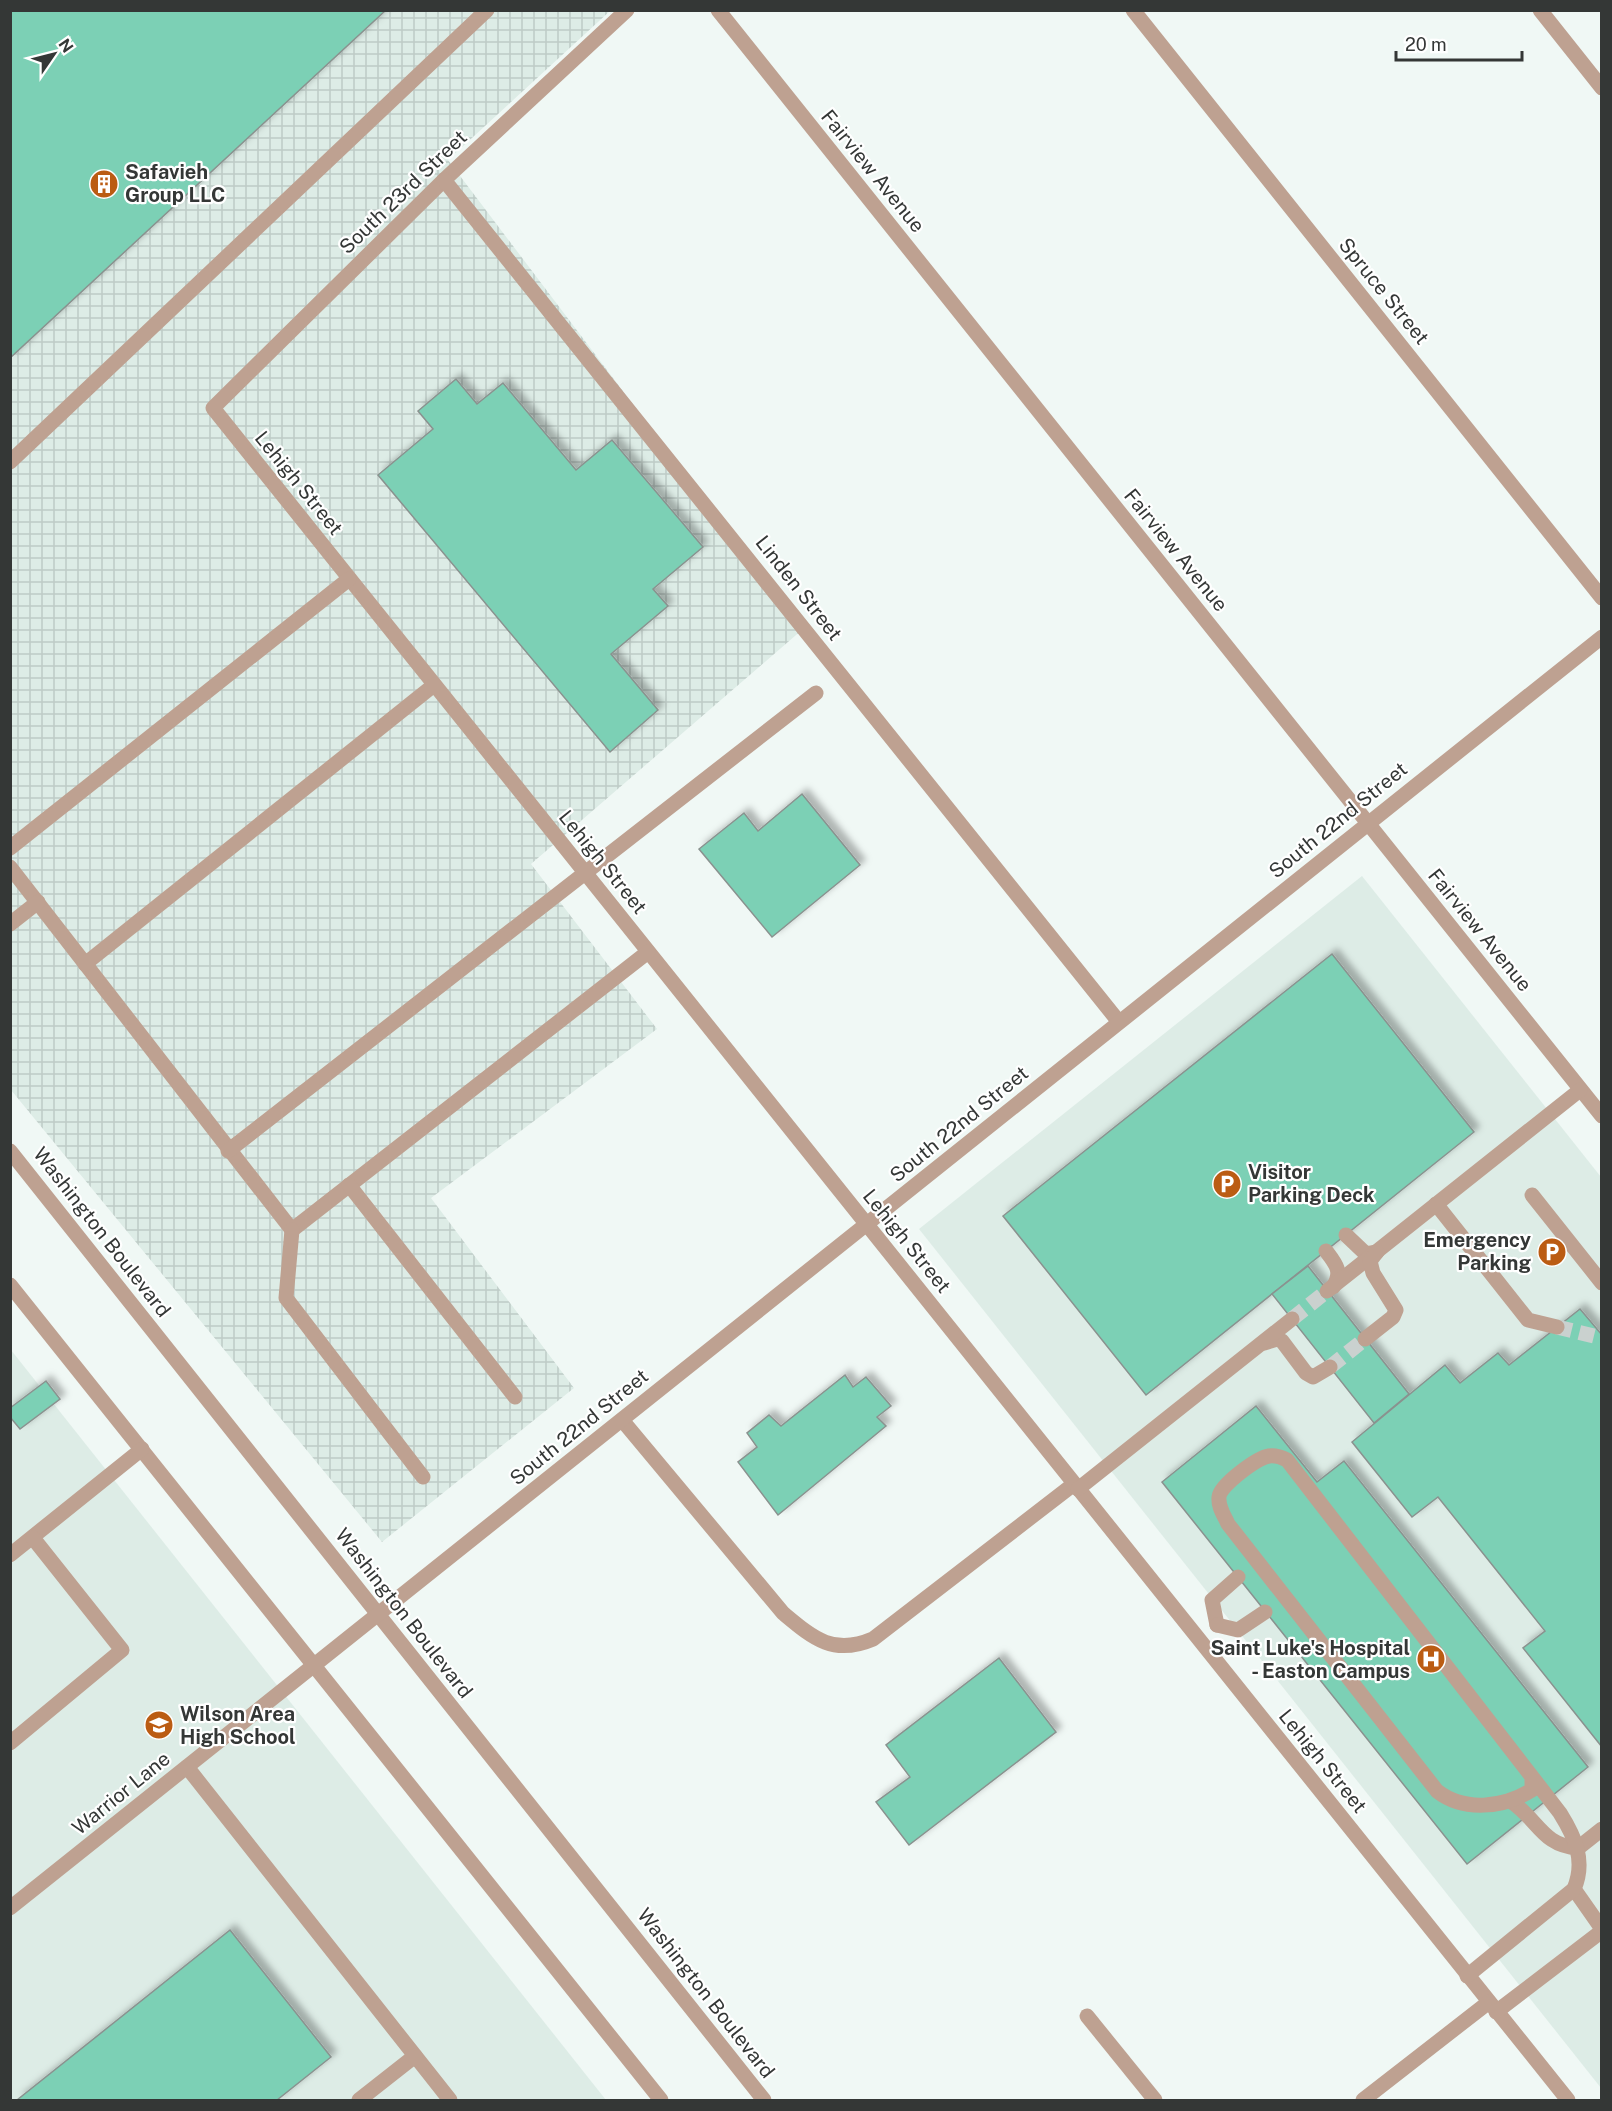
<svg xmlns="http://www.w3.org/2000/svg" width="1612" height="2111" font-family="'Public Sans',sans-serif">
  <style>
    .built { fill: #ddece6 }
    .industrial { fill: url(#industrial-grid) }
    .building { fill: #7cd0b5; stroke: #8a928f; stroke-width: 1.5; filter: url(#shadow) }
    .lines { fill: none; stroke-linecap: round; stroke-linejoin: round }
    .minor-tunnel { stroke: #cad1cf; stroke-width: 15; stroke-dasharray: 15 8; stroke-linecap: butt }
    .minor { stroke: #bea191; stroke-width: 15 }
    .labels { text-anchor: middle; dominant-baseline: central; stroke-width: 4.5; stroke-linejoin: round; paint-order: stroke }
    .street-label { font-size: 20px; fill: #343736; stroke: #fff }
    .poi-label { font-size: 20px; font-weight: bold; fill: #343736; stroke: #fff; text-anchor: start }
  </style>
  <defs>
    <pattern id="industrial-grid" width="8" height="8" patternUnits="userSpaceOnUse" patternTransform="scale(1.5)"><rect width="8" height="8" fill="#ddece6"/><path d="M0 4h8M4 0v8" fill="none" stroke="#becbc6"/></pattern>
    <filter id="shadow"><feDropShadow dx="5.5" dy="-5.5" stdDeviation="3" flood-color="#0004"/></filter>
  </defs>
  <rect width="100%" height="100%" fill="#f0f8f5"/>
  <g class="built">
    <path d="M 1362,876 L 1601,1177 L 1601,2088 L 919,1229 Z"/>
    <path d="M 11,1350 L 606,2100 L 11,2100 Z"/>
  </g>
  <path class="industrial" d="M 10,11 L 610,11 L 448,160 L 803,629 L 531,864 L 657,1029 L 431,1198 L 574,1388 L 382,1542 L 11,1090 Z"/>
  <g class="building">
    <path d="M 10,10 L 386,10 L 10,358 Z"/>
    <path d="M 456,379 L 477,404 L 503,383 L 576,470 L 612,440 L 703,547 L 653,589 L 668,606 L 611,654 L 658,710 L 610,752 L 378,475 L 433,429 L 418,411 Z"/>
    <path d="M 802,794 L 860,865 L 772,937 L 699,849 L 744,813 L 758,831 Z"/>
    <path d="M 1332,954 L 1474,1132 L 1146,1395 L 1003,1216 Z"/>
    <path d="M 1308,1266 L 1409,1394 L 1374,1423 L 1272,1294 Z"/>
    <path d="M 1580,1309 L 1602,1335 L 1602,1747 L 1523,1648 L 1545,1631 L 1438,1497 L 1412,1517 L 1352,1442 L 1445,1365 L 1460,1383 L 1498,1353 L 1509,1365 Z"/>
    <path d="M 845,1375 L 853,1387 L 866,1377 L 891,1406 L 877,1417 L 886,1426 L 778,1515 L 738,1462 L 757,1447 L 747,1433 L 769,1415 L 781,1426 Z"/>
    <path d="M 46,1381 L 60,1399 L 20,1429 L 10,1417 L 10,1408 Z"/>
    <path d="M 1256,1406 L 1317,1482 L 1344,1461 L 1588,1767 L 1467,1864 L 1162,1482 Z"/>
    <path d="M 999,1658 L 1056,1732 L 909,1845 L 876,1802 L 910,1777 L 886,1745 Z"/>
    <path d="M 230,1930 L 331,2057 L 277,2100 L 17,2100 Z"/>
  </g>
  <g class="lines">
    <g class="minor-tunnel">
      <path d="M 1292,1319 L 1327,1291"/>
      <path d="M 1557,1327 L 1602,1338"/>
      <path d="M 1330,1367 L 1365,1339"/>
    </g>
    <g class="minor">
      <path d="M 627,10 L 444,180 L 213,408 L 1568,2100"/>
      <path d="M 718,10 L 1602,1116"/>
      <path d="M 1133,10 L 1602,598"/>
      <path d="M 1540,10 L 1602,88"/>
      <path d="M 444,180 L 1119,1022"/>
      <path d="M 10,462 L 487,10"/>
      <path d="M 10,848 L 349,579"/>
      <path d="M 10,867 L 292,1230 L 648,952"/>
      <path d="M 10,924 L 38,902"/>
      <path d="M 85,964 L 434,685"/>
      <path d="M 10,1151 L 764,2100"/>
      <path d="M 228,1151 L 816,693"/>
      <path d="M 349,1185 L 515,1397"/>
      <path d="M 1532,1195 L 1602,1283"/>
      <path d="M 1436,1204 L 1528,1320 L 1557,1327"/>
      <path d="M 292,1230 L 286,1298 L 423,1477"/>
      <path d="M 1346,1235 L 1366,1254 L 1377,1252"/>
      <path d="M 1326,1251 C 1336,1264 1343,1272 1333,1287"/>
      <path d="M 10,1285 L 661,2100"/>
      <path d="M 1327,1291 L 1580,1090"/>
      <path d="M 1365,1339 L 1393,1317 L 1396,1310 L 1373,1273 L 1370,1261 L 1377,1252"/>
      <path d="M 1264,1343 L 1277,1339 L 1282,1341 L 1306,1373 L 1313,1377 L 1330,1367"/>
      <path d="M 622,1420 L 783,1613 C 813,1638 833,1656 873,1639 L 1074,1484"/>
      <path d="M 1078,1489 L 1292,1319"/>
      <path d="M 10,1555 L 142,1449"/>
      <path d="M 1217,1625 L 1212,1600 L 1238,1577"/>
      <path d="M 1217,1625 L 1238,1630 L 1265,1612"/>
      <path d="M 10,1743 L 122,1650 L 33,1538"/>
      <path d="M 187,1767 L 450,2100"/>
      <path d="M 1512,1802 C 1538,1820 1543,1846 1578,1848 L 1602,1829"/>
      <path d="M 1574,1889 L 1602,1929"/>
      <path d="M 10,1908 L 1602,637"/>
      <path d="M 1467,1976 L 1574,1889 C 1586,1861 1575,1837 1560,1813 L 1287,1460 C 1281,1457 1276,1455 1269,1456 C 1257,1458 1220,1485 1219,1497 C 1218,1507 1224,1515 1228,1524 L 1437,1791 C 1464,1812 1503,1808 1532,1790 L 1532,1778"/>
      <path d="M 1496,2012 L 1602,1931"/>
      <path d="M 1087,2016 L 1155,2100"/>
      <path d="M 359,2100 L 415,2056"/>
      <path d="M 1363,2100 L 1489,2002"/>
    </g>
  </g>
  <defs>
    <g id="building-disc" transform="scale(1.5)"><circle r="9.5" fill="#bb5c13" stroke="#fff"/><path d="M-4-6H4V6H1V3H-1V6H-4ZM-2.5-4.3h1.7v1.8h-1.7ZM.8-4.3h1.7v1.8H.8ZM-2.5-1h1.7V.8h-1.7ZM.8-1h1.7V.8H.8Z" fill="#fff"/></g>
    <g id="parking-disc" transform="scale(1.5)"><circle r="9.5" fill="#bb5c13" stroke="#fff"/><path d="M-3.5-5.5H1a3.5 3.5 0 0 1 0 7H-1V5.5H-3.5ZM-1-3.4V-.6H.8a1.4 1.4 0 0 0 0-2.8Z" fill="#fff"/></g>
    <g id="hospital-disc" transform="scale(1.5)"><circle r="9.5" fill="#bb5c13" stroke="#fff"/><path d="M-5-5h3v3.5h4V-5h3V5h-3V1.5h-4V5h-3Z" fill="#fff"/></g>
    <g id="school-disc" transform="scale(1.5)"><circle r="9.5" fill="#bb5c13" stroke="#fff"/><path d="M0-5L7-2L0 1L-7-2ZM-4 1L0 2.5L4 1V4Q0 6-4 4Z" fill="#fff"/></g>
  </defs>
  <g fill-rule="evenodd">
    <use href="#building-disc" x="104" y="184"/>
    <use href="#parking-disc" x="1227" y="1184"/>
    <use href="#parking-disc" x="1552" y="1252"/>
    <use href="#hospital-disc" x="1431" y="1659"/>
    <use href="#school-disc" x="159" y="1725"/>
  </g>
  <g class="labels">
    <g class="street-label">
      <text transform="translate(873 171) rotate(51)">Fairview Avenue</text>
      <text transform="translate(403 192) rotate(-44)">South 23rd Street</text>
      <text transform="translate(1384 291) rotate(51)">Spruce Street</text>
      <text transform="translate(299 483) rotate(51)">Lehigh Street</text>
      <text transform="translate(1176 550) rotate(51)">Fairview Avenue</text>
      <text transform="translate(799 588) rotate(52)">Linden Street</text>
      <text transform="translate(1338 820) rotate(-39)">South 22nd Street</text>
      <text transform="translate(603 862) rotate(51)">Lehigh Street</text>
      <text transform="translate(1480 930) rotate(51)">Fairview Avenue</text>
      <text transform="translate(959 1124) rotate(-39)">South 22nd Street</text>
      <text transform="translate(102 1232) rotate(52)">Washington Boulevard</text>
      <text transform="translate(907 1241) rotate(51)">Lehigh Street</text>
      <text transform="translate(579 1427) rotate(-39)">South 22nd Street</text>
      <text transform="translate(404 1613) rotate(52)">Washington Boulevard</text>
      <text transform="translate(1323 1761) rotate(51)">Lehigh Street</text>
      <text transform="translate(121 1793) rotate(-39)">Warrior Lane</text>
      <text transform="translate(706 1993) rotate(52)">Washington Boulevard</text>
    </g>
    <g class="poi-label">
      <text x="125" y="172">Safavieh<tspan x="125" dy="23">Group LLC</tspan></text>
      <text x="1248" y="1172">Visitor<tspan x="1248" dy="23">Parking Deck</tspan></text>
      <text x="1531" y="1240" text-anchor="end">Emergency<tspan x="1531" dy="23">Parking</tspan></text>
      <text x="1410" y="1648" text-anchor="end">Saint Luke's Hospital<tspan x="1410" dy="23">- Easton Campus</tspan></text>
      <text x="180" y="1714">Wilson Area<tspan x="180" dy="23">High School</tspan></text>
    </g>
  </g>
  <rect width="1612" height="2111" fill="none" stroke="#343736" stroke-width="24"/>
  <g transform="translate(54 54) rotate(55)" stroke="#ffffff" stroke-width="4.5" paint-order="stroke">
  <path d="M0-4.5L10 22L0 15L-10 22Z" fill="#343736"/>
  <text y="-9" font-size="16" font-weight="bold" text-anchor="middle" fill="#343736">N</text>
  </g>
  <path d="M1396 51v9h126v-9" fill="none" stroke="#343736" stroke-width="3"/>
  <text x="1405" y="51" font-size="18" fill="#343736" stroke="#ffffff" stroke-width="4.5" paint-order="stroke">20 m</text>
</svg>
